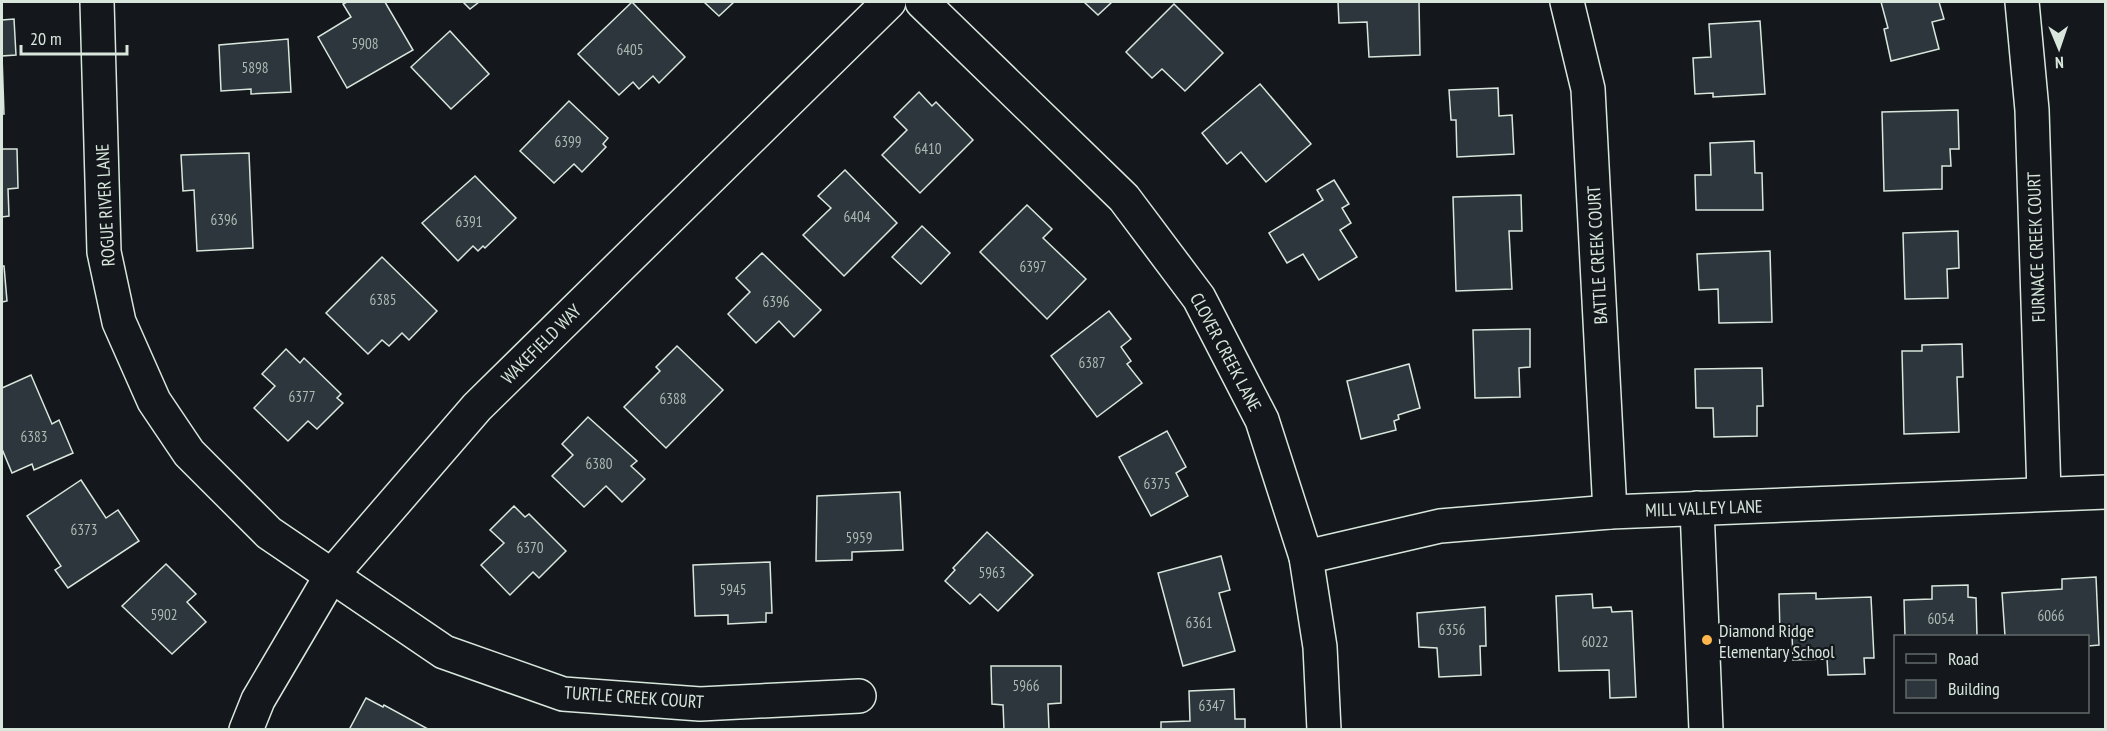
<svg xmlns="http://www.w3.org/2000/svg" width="2107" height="731" font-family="'PT Sans Narrow',sans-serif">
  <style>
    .building { fill: #2c363c; stroke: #d8e6dc; stroke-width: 1.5 }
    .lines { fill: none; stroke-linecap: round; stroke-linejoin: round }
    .minor-casing { stroke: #d8e6dc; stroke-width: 36 }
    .minor { stroke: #14181c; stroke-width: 33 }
    .poi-dot { fill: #ffb74d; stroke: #14181c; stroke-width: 2 }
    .labels { text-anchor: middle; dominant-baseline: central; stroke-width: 4.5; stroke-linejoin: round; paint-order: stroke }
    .number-label { font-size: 15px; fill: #adbab4 }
    .street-label { font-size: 18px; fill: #d8e6dc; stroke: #14181c }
    .poi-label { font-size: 18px; fill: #d8e6dc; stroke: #14181c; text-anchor: start }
  </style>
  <rect width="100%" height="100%" fill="#14181c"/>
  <g class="building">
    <path d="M 347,2 L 385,2 L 413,50 L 347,88 L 318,37 L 351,17 L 343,4 Z"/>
    <path d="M 463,2 L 479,2 L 470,9 Z"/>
    <path d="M 632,2 L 685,57 L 659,83 L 653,76 L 639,89 L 633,82 L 619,95 L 578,54 Z"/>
    <path d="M 704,2 L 734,2 L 719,16 Z"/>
    <path d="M 1084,2 L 1112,2 L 1098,15 Z"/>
    <path d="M 1338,2 L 1419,2 L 1420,55 L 1369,57 L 1367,22 L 1339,23 Z"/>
    <path d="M 1881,2 L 1939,2 L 1944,19 L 1932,22 L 1939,49 L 1891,61 L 1884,29 L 1888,28 Z"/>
    <path d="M 1174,4 L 1223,53 L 1185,91 L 1162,69 L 1152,78 L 1126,52 Z"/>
    <path d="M 14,19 L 16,55 L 2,56 L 4,114 L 2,114 L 2,20 Z"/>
    <path d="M 1760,21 L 1765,94 L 1713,97 L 1713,93 L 1695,94 L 1693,58 L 1711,57 L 1709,24 Z"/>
    <path d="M 450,31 L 489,74 L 451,109 L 411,67 Z"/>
    <path d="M 288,39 L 291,92 L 251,94 L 251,89 L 221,91 L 219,45 Z"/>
    <path d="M 1260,84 L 1311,144 L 1266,182 L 1241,152 L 1227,164 L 1202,133 Z"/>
    <path d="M 1498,88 L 1499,116 L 1512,115 L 1514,154 L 1457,157 L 1456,120 L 1451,120 L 1449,90 Z"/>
    <path d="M 919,92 L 932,106 L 936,102 L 973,140 L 920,193 L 882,155 L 907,130 L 894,117 Z"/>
    <path d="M 569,101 L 608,138 L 603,144 L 606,147 L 582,172 L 574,164 L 554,183 L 520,151 Z"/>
    <path d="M 1958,110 L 1959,149 L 1950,149 L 1951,166 L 1942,166 L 1942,189 L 1884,191 L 1882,112 Z"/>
    <path d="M 1754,141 L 1755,173 L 1762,173 L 1763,210 L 1696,210 L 1695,175 L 1711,175 L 1710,143 Z"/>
    <path d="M 2,149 L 17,149 L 18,188 L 8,189 L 9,216 L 2,217 Z"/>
    <path d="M 249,153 L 253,248 L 197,251 L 194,190 L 183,191 L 181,155 Z"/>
    <path d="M 845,170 L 897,223 L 844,276 L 803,235 L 831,208 L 818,196 Z"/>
    <path d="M 475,176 L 516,218 L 485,248 L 483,246 L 478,251 L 473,246 L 458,261 L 422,223 Z"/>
    <path d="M 1334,180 L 1349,204 L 1342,208 L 1351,223 L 1340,230 L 1357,257 L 1319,280 L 1303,254 L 1287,263 L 1269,233 L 1323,200 L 1317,190 Z"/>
    <path d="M 1521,195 L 1522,231 L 1509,231 L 1512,289 L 1456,291 L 1453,197 Z"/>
    <path d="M 1027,205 L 1052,229 L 1043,238 L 1086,279 L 1047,319 L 980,252 Z"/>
    <path d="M 922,226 L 950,253 L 921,284 L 892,257 Z"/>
    <path d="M 1958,231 L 1959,268 L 1947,269 L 1948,298 L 1905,299 L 1903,233 Z"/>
    <path d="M 1770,251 L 1772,322 L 1719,323 L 1718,289 L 1699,290 L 1697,254 Z"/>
    <path d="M 762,253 L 821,310 L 794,337 L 779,321 L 756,343 L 728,314 L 750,292 L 736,278 Z"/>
    <path d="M 382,257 L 437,311 L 409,340 L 402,333 L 389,346 L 382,340 L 368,354 L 326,313 Z"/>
    <path d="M 2,266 L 4,266 L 7,301 L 2,302 Z"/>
    <path d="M 1109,311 L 1131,339 L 1121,347 L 1131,361 L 1127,364 L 1142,383 L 1097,417 L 1051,356 Z"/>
    <path d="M 1530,329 L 1530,367 L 1519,368 L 1520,397 L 1475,398 L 1473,330 Z"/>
    <path d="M 1962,344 L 1963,377 L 1957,377 L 1959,432 L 1904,434 L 1902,351 L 1922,351 L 1922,345 Z"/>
    <path d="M 677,346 L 723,390 L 666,448 L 624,407 L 660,371 L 656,367 Z"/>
    <path d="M 286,349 L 300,363 L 304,358 L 341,394 L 337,398 L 343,403 L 317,429 L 308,421 L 288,441 L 254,408 L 275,386 L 262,374 Z"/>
    <path d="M 1409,364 L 1420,408 L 1398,415 L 1399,419 L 1394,421 L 1396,430 L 1361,439 L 1347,381 Z"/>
    <path d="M 1762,368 L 1763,406 L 1757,406 L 1757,436 L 1714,437 L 1713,408 L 1696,408 L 1695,369 Z"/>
    <path d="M 31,375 L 52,424 L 59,420 L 73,453 L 34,470 L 32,464 L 12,473 L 2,449 L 2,388 Z"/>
    <path d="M 588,417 L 637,461 L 631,466 L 645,479 L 622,502 L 606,486 L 584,507 L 552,476 L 573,455 L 562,444 Z"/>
    <path d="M 1167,431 L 1186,467 L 1176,473 L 1188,496 L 1151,516 L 1119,457 Z"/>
    <path d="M 81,480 L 106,518 L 118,510 L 139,541 L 68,588 L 55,570 L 61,566 L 27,516 Z"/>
    <path d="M 900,492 L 903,550 L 852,552 L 852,560 L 816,561 L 817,496 Z"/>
    <path d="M 514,506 L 525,517 L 529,514 L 566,551 L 539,578 L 533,572 L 510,595 L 481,565 L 504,543 L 490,530 Z"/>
    <path d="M 987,532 L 1033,575 L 998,611 L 980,594 L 970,604 L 945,581 L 955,570 L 953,568 Z"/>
    <path d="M 1221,556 L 1230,590 L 1219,593 L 1235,651 L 1183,666 L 1158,573 Z"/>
    <path d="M 770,562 L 772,613 L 766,613 L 766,622 L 728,624 L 728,615 L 695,616 L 693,565 Z"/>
    <path d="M 166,564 L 196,594 L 187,602 L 206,622 L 172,654 L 122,606 Z"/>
    <path d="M 2096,577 L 2099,645 L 2088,646 L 2088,636 L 2005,636 L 2002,593 L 2062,589 L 2062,579 Z"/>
    <path d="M 1968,585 L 1968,597 L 1976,598 L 1977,636 L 1905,636 L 1904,600 L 1932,599 L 1932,586 Z"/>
    <path d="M 1816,593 L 1816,599 L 1871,597 L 1874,658 L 1864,658 L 1865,674 L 1828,675 L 1827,659 L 1793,660 L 1792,634 L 1780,634 L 1779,594 Z"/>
    <path d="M 1592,594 L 1593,608 L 1611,607 L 1612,612 L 1632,611 L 1636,697 L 1610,698 L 1609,670 L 1559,671 L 1556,596 Z"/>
    <path d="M 1485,607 L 1486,646 L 1480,646 L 1481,675 L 1439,677 L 1437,648 L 1419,647 L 1417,613 Z"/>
    <path d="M 991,666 L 1061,666 L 1061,703 L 1048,704 L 1049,730 L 1004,730 L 1003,705 L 992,704 Z"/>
    <path d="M 1234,689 L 1235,719 L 1245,719 L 1245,730 L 1161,730 L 1161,722 L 1190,721 L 1189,691 Z"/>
    <path d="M 366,698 L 383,707 L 384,705 L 428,729 L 349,730 Z"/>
  </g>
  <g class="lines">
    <g class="minor-casing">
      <g id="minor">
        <path d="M 97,2 L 104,252 L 119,322 L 154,401 L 189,453 L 269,533 L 444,652 L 563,694 L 700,704 L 859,696"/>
        <path d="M 922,2 L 1124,198 L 1199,298 L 1262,420 L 1306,557 L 1320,647 L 1324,730"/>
        <path d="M 1567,2 L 1588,89 L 1610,512"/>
        <path d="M 2022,2 L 2032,110 L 2044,493"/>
        <path d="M 1697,508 L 1706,730"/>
        <path d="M 1306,557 L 1440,526 L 1610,512 L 2106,492"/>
        <path d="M 246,730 L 258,700 L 331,576 L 477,407 L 889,2"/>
      </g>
    </g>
    <use href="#minor" class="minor"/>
  </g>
  <circle class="poi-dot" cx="1707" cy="640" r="6"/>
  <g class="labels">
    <g class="number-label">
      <text x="365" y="43">5908</text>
      <text x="630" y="49">6405</text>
      <text x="255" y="67">5898</text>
      <text x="568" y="141">6399</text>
      <text x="928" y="148">6410</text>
      <text x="857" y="216">6404</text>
      <text x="224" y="219">6396</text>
      <text x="469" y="221">6391</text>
      <text x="1033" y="266">6397</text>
      <text x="383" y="299">6385</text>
      <text x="776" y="301">6396</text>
      <text x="1092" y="362">6387</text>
      <text x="302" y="396">6377</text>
      <text x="673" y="398">6388</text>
      <text x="34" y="436">6383</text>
      <text x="599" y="463">6380</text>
      <text x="1157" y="483">6375</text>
      <text x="84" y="529">6373</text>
      <text x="859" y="537">5959</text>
      <text x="530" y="547">6370</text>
      <text x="992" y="572">5963</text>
      <text x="733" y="589">5945</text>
      <text x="164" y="614">5902</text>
      <text x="2051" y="615">6066</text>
      <text x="1941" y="618">6054</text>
      <text x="1199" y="622">6361</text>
      <text x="1452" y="629">6356</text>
      <text x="1595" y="641">6022</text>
      <text x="1026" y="685">5966</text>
      <text x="1212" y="705">6347</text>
    </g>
    <g class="street-label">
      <text transform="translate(105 205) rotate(-93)">ROGUE RIVER LANE</text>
      <text transform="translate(2036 247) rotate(-92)">FURNACE CREEK COURT</text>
      <text transform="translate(1597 255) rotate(-93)">BATTLE CREEK COURT</text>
      <text transform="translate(541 344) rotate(-45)">WAKEFIELD WAY</text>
      <text transform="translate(1226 352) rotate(62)">CLOVER CREEK LANE</text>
      <text transform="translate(1704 508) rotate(-2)">MILL VALLEY LANE</text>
      <text transform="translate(634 697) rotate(4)">TURTLE CREEK COURT</text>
    </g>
    <g class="poi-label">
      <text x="1719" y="630">Diamond Ridge<tspan x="1719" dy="21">Elementary School</tspan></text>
    </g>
  </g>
  <rect width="2107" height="731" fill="none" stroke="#d8e6dc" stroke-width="6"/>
  <rect x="1894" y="635" width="195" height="78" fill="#14181c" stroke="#626a69" stroke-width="1.5"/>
  <rect x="1906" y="654" width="30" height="9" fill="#14181c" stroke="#626a69" stroke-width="1.5"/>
  <text x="1948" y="665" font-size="18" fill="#d8e6dc">Road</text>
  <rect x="1906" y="680" width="30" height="18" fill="#2c363c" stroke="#626a69" stroke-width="1.5"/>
  <text x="1948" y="695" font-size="18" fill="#d8e6dc">Building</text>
  <g transform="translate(2059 48) rotate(178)" stroke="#14181c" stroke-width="4.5" paint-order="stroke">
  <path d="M0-4.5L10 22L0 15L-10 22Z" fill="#d8e6dc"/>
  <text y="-9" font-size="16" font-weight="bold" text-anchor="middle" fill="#d8e6dc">N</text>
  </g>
  <path d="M21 45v9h106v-9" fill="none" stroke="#d8e6dc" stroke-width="3"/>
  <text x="30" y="45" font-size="18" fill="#d8e6dc" stroke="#14181c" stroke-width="4.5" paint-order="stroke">20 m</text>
</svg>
